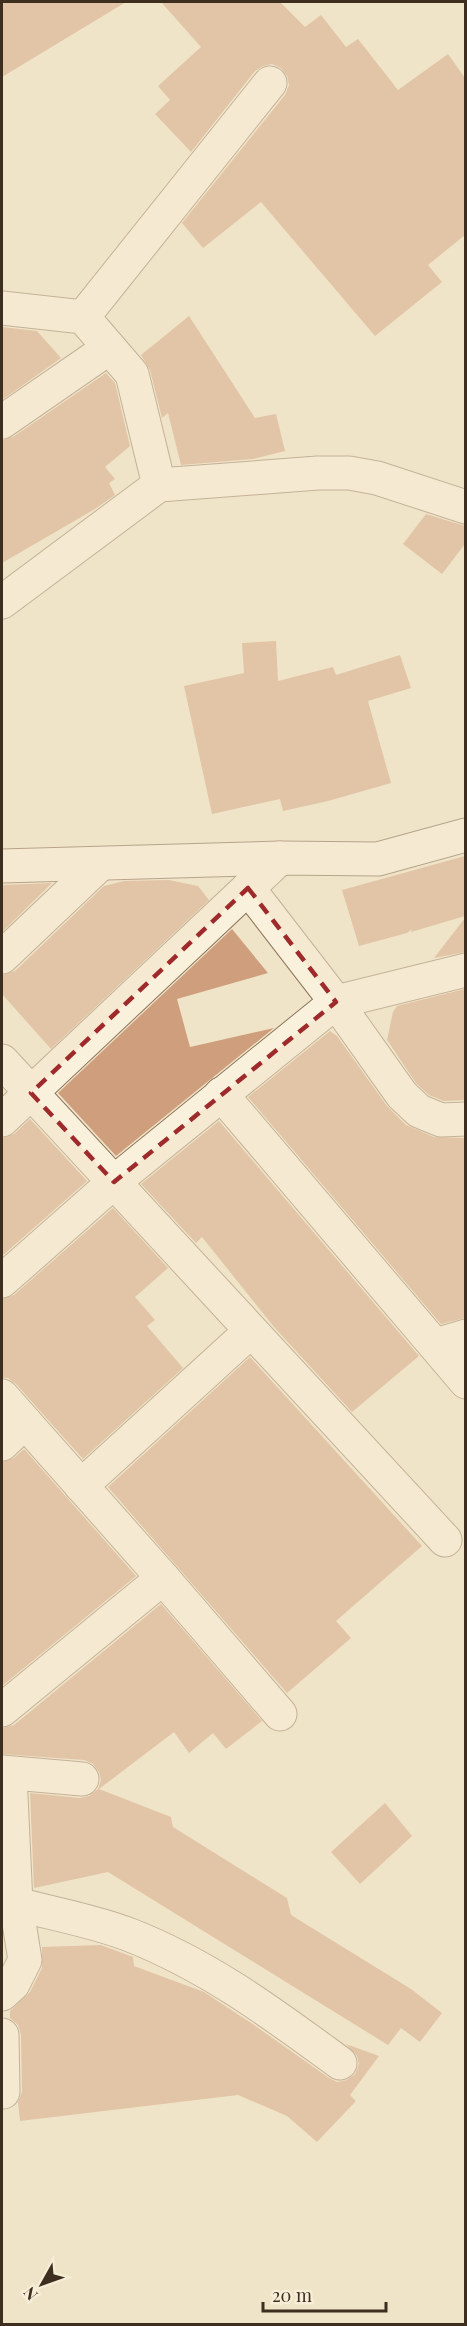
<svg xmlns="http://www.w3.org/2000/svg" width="467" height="2326" font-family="'Playfair Display',serif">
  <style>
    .building { fill: #cf9f7d }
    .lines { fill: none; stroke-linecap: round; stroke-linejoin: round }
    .minor-casing { stroke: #8d765c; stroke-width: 35 }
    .secondary-casing { stroke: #6f573f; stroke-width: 35 }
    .minor { stroke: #faf1dc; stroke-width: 33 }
    .secondary { stroke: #faf1dc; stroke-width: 33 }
    .marked { fill: none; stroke: #9e2a2b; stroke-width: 4.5; stroke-dasharray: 12 8; stroke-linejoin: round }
  </style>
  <rect width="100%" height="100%" fill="#f0e4c8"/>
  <g class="building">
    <path d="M 2,2 L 126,2 L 2,77 Z"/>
    <path d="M 161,2 L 280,2 L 305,27 L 321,15 L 346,47 L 358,39 L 398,90 L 448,54 L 465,78 L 465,235 L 428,265 L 442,282 L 375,336 L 261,202 L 203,248 L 182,223 L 285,95 L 289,85 L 287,76 L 281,68 L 272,64 L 263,66 L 255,71 L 191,152 L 155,114 L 170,100 L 158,86 L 201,47 Z"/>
    <path d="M 189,316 L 255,418 L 276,414 L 285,451 L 253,459 L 181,465 L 168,413 L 162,418 L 150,370 L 141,355 Z"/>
    <path d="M 2,327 L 37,331 L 61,358 L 2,400 Z"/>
    <path d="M 106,373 L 115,383 L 130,446 L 105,467 L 115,479 L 109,483 L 115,495 L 95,509 L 2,563 L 2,440 L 13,437 Z"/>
    <path d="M 426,514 L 465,526 L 465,544 L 442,574 L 403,544 Z"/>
    <path d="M 276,641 L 278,681 L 333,667 L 336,675 L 400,655 L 411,688 L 368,701 L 391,783 L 328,801 L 283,811 L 280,799 L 212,814 L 184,686 L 244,673 L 242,643 Z"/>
    <path d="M 465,856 L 465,916 L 411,932 L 412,929 L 407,933 L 359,946 L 342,890 Z"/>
    <path d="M 169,880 L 198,886 L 209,900 L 51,1049 L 2,994 L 2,975 L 15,971 L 104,886 L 124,881 Z"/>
    <path d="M 52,883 L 2,932 L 2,885 Z"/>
    <path d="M 465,918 L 465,952 L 434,958 Z"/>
    <path d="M 232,929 L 268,973 L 177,999 L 190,1047 L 274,1028 L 116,1156 L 58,1093 Z"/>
    <path d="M 465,989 L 465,1100 L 444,1101 L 429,1095 L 416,1083 L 387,1040 L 393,1012 L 397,1006 Z"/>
    <path d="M 330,1031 L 337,1036 L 387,1106 L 406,1125 L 434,1137 L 465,1138 L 465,1318 L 441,1324 L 248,1097 Z"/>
    <path d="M 30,1119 L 87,1181 L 2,1256 L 2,1138 L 14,1134 Z"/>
    <path d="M 219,1121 L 419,1356 L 352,1412 L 274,1327 L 202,1237 L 196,1243 L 141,1184 Z"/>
    <path d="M 113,1208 L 168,1268 L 135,1297 L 155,1320 L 147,1326 L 183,1368 L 83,1459 L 16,1384 L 8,1378 L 2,1378 L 2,1299 L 14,1295 Z"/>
    <path d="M 250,1357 L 422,1546 L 336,1621 L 351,1638 L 287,1693 L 108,1487 Z"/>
    <path d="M 24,1449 L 136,1576 L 2,1686 L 2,1462 L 14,1458 Z"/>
    <path d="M 161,1604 L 262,1721 L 226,1749 L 213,1733 L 189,1753 L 174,1732 L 99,1789 L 171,1817 L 173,1827 L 287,1898 L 291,1915 L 411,1989 L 442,2013 L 420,2042 L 401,2028 L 388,2045 L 108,1872 L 34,1888 L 30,1793 L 80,1798 L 89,1796 L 98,1789 L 101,1780 L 99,1772 L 93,1764 L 84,1760 L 2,1754 L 2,1728 L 14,1725 Z"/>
    <path d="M 385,1803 L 412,1836 L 360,1884 L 331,1852 Z"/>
    <path d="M 101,1945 L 133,1957 L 134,1966 L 204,1992 L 254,2025 L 329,2078 L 337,2082 L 347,2080 L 355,2074 L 359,2064 L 357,2056 L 346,2044 L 379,2056 L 350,2095 L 356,2101 L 317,2142 L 287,2116 L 238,2095 L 20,2121 L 18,2102 L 22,2092 L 21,2035 L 18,2025 L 10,2018 L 10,2011 L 30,1992 L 42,1968 L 42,1947 Z"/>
  </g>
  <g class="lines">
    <g class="minor-casing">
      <g id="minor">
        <path d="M 2,308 L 83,317 L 132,374 L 159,485 L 2,602"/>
        <path d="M 83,317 L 270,83"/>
        <path d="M 2,422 L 109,348"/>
        <path d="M 159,485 L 318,473 L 349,473 L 377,478 L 466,507"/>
        <path d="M 248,888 L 336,1002 L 402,1095 L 419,1111 L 441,1120 L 466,1119"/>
        <path d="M 2,957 L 99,865"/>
        <path d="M 2,1061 L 445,1540"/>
        <path d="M 221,1094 L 466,1382"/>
        <path d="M 2,1120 L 280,858"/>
        <path d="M 2,1281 L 114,1182 L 336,1002 L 466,970"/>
        <path d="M 435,1345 L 466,1336"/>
        <path d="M 2,1396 L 163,1578 L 280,1714"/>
        <path d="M 2,1444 L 25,1422"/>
        <path d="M 81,1486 L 251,1331"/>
        <path d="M 2,1710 L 163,1578"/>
        <path d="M 2,1772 L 82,1779"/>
        <path d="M 2,1900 L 16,1904 L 10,1774"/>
        <path d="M 2,1994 L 13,1984 L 25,1960 L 16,1904 C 54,1914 94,1921 130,1935 C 209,1966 273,2014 340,2063"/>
        <path d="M 2,2035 L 3,2092"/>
      </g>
    </g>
    <g class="secondary-casing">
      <path id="secondary" d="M 2,866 L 280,858 L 378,859 L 466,835"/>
    </g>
    <use href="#minor" class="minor"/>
    <use href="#secondary" class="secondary"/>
  </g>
  <path d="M0 0H467V2326H0ZM 248,888 L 336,1002 L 114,1182 L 31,1093 Z" fill="#f0e4c8" fill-opacity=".55" fill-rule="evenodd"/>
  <path class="marked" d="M 248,888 L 336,1002 L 114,1182 L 31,1093 Z"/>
  <rect width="467" height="2326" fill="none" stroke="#3d2e20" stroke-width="6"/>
  <g transform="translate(42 2284) rotate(230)" stroke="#f7eed8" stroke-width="4.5" paint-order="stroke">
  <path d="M0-4.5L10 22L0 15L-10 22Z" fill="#3d2e20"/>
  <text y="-9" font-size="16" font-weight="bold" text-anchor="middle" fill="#3d2e20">N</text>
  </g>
  <path d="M263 2302v9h123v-9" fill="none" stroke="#3d2e20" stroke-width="3"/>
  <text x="272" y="2302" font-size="18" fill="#3d2e20" stroke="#f7eed8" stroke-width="4.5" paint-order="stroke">20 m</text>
</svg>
